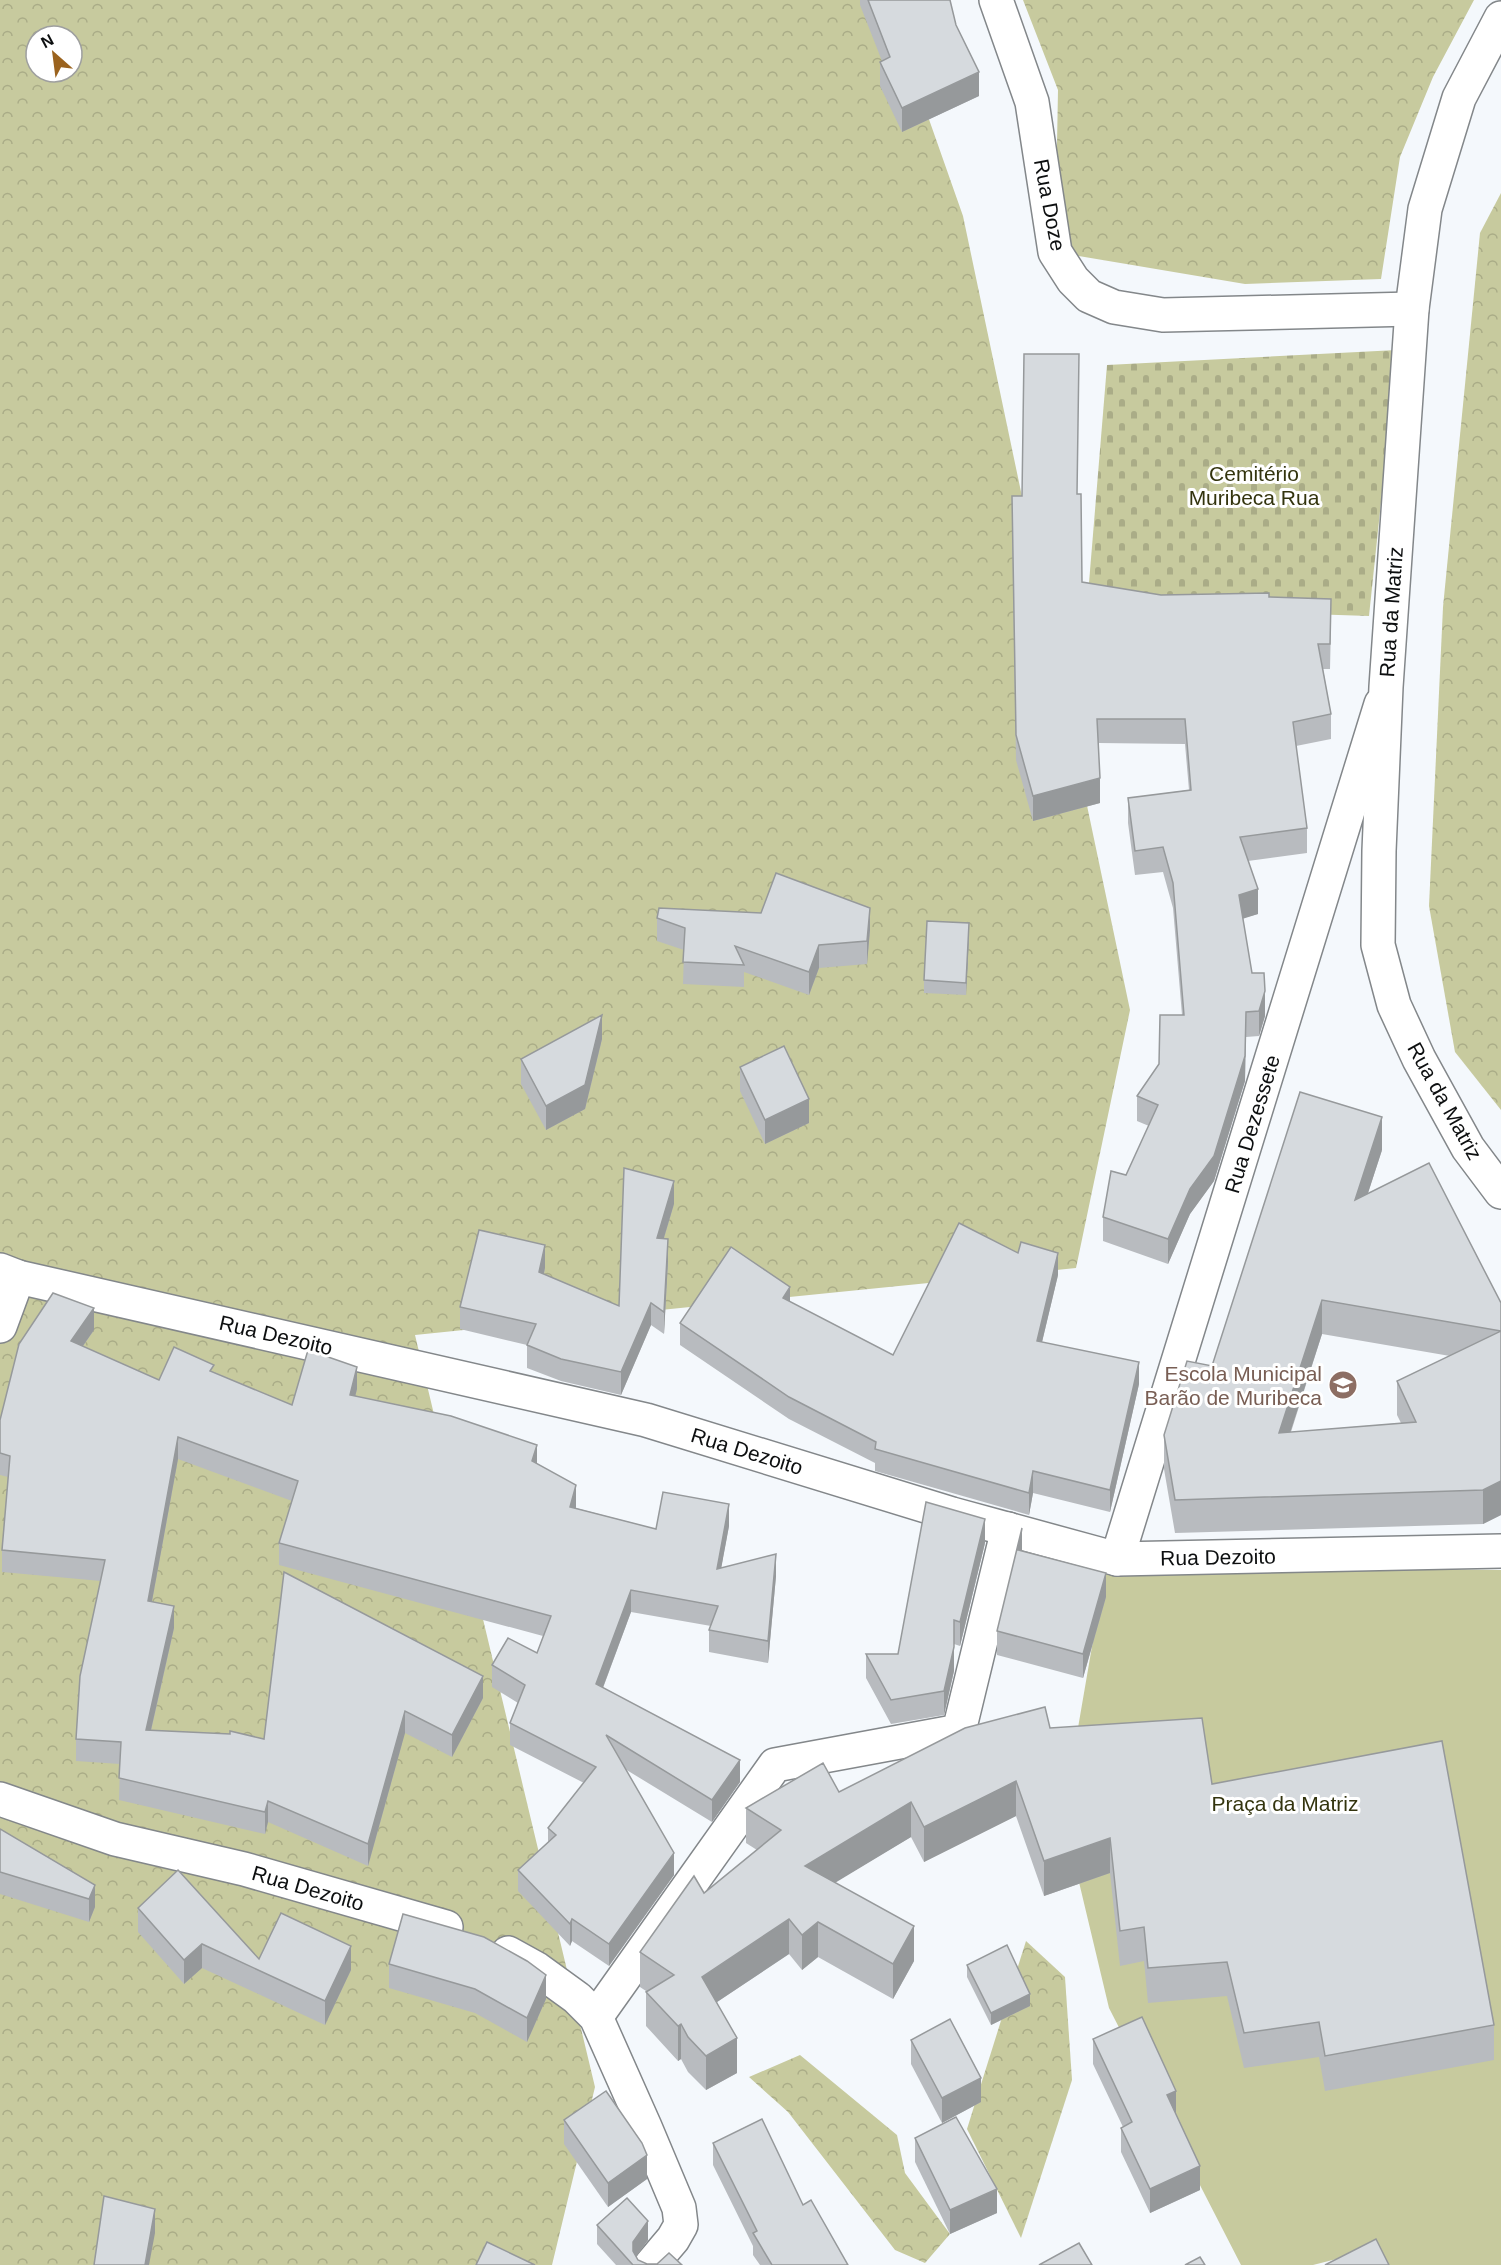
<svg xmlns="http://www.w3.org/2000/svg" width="1501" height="2265" font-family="Helvetica,sans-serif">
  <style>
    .forest { fill: url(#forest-crowns); fill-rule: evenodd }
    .cemetery { fill: url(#cemetery-stones) }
    .park { fill: #c7ca9e }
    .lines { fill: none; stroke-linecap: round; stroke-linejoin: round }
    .minor-casing { stroke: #83878a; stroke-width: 36 }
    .tertiary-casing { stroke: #83878a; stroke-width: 36 }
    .minor { stroke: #fff; stroke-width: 33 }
    .tertiary { stroke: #fff; stroke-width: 33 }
    .wall { fill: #b8bbbf; fill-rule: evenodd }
    .shaded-wall { fill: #96999b }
    .building { fill: #d6dade; stroke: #96999b; stroke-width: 1.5 }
    .labels { text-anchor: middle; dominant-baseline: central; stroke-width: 6; stroke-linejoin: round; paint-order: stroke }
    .street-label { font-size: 21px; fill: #0d0f10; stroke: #fff }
    .park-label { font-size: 21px; fill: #33340e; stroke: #fff }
    .education-label { font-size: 21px; fill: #785e54; stroke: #fff; text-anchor: end }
  </style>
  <defs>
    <pattern id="forest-crowns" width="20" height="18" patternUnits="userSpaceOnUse" patternTransform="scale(1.5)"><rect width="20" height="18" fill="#c7ca9e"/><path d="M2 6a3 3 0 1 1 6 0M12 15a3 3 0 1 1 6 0" fill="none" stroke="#aaac87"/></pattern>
    <pattern id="cemetery-stones" width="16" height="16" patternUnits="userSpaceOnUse" patternTransform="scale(1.5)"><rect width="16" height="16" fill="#c7ca9e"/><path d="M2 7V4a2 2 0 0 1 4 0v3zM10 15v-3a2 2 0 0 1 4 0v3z" fill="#aaac87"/></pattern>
  </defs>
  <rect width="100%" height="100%" fill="#f4f8fc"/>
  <g class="forest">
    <path d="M 0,0 L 887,0 L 963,216 L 1130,1010 L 1076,1268 L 415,1335 L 595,2087 L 552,2265 L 0,2265 ZM 36,36 L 72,36 L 72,72 L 36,72 Z"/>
    <path d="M 1023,0 L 1474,0 L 1433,77 L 1400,157 L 1381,279 L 1245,284 L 1055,252 L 1058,90 Z"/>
    <path d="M 1501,193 L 1501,1110 L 1455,1052 L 1429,906 L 1443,607 L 1480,233 Z"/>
    <path d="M 1026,1941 L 1065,1977 L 1072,2080 L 1021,2238 L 967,2129 Z"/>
    <path d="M 800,2055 L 897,2135 L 905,2173 L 950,2234 L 925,2263 L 895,2250 L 788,2112 L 749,2077 Z"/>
  </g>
  <path class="cemetery" d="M 1397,350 L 1369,616 L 1087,607 L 1107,365 Z"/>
  <path class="park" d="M 1106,1565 L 1501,1570 L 1501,2265 L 1368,2265 L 1364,2252 L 1313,2265 L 1241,2265 L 1109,2008 L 1063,1815 Z"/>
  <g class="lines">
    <g class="minor-casing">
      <g id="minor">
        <path d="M 996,0 L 1032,102 L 1055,252 L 1073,280 L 1089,296 L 1114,307 L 1163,315 L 1412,309"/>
        <path d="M 0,1270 L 18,1277 L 646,1420 L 952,1514 L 1117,1559 L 1501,1551"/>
        <path d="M 0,1326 L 18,1277"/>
        <path d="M 1117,1559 L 1381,704"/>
        <path d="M 0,1799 L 115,1839 L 244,1869 L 446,1927"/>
        <path d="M 508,1953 L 537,1969 L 577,1998 L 596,2017 L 645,2127 L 679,2208 L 681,2225 L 673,2239 L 651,2265"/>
        <path d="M 596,2017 L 775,1765 L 959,1731 L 1008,1529"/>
      </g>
    </g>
    <g class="tertiary-casing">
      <path id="tertiary" d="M 1501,18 L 1459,98 L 1425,209 L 1412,309 L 1386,687 L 1379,851 L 1378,945 L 1394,1005 L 1419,1059 L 1468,1148 L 1501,1192"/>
    </g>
    <use href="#minor" class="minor"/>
    <use href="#tertiary" class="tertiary"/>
  </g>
  <g class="wall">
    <path d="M 860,0 L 950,0 L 956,25 L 979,96 L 902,132 L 880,86 L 880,62 L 882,61 L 860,5 Z"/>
    <path d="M 1077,494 L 1082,582 L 1161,595 L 1269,597 L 1331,624 L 1330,669 L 1323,669 L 1331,714 L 1331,739 L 1296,746 L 1307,828 L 1307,853 L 1248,861 L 1258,914 L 1243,918 L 1252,973 L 1265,1016 L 1259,1036 L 1246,1037 L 1245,1081 L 1214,1181 L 1190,1214 L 1168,1264 L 1103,1241 L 1103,1217 L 1126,1175 L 1149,1126 L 1137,1121 L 1137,1096 L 1159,1064 L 1182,1015 L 1173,908 L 1163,872 L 1135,875 L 1128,823 L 1128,798 L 1189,790 L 1185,744 L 1098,743 L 1100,803 L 1033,821 L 1016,760 L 1012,521 Z"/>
    <path d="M 657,918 L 870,930 L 867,964 L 819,968 L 809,995 L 744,972 L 744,987 L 683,984 L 684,950 L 657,941 Z"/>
    <path d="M 969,935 L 966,995 L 924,993 L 924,980 Z"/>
    <path d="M 602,1039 L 585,1109 L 546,1130 L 521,1084 L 521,1059 Z"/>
    <path d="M 740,1067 L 809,1123 L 765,1144 L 740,1091 Z"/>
    <path d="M 1382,1150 L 1368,1193 L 1501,1303 L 1501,1515 L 1483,1524 L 1175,1533 L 1164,1469 L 1164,1435 L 1212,1366 ZM 1322,1334 L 1450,1356 L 1397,1381 L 1397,1415 L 1401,1423 L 1291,1432 Z"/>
    <path d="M 674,1204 L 664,1238 L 668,1261 L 664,1334 L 651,1325 L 621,1395 L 561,1381 L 527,1368 L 527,1345 L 460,1329 L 460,1307 L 545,1268 L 544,1274 L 619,1306 Z"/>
    <path d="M 1058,1275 L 1042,1342 L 1139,1384 L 1110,1512 L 1033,1493 L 1029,1515 L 875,1471 L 875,1463 L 789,1419 L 680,1345 L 680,1323 L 790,1302 L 893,1355 Z"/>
    <path d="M 94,1330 L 83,1346 L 159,1380 L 214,1372 L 292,1405 L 357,1389 L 355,1397 L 537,1464 L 576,1507 L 576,1508 L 656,1529 L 729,1526 L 721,1568 L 776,1576 L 768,1663 L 709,1652 L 709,1630 L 711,1626 L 631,1612 L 603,1688 L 740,1782 L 712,1822 L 625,1769 L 674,1875 L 609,1966 L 572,1941 L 570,1946 L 518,1891 L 518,1870 L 548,1842 L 548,1828 L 584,1783 L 510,1745 L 510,1723 L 518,1703 L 492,1687 L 492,1665 L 537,1653 L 543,1636 L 279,1565 L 279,1543 L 292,1501 L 178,1459 L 152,1601 L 174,1628 L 151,1731 L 264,1739 L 284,1572 L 483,1698 L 452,1757 L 405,1733 L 368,1866 L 268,1822 L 265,1834 L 119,1800 L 120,1764 L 76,1761 L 76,1739 L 101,1581 L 2,1572 L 2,1550 L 8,1477 L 0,1475 L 0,1420 Z"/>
    <path d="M 985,1543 L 960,1646 L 954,1644 L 954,1671 L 944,1715 L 891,1724 L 866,1678 L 866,1654 L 898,1654 Z"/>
    <path d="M 1106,1597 L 1083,1678 L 997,1655 L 997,1631 Z"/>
    <path d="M 1050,1728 L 1212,1784 L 1494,2025 L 1494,2060 L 1325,2091 L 1319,2057 L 1244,2068 L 1227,1996 L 1148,2003 L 1144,1961 L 1120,1966 L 1110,1873 L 1044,1896 L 1016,1816 L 924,1862 L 911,1837 L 835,1882 L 914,1961 L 893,1999 L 818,1957 L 802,1970 L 789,1954 L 717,2002 L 737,2073 L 706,2090 L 688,2072 L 681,2059 L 678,2061 L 646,2026 L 646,1991 L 640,1987 L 640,1952 L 704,1893 L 757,1850 L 746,1843 L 746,1808 L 839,1792 Z"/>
    <path d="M 0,1829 L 95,1885 L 95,1907 L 89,1922 L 0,1894 Z"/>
    <path d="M 138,1908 L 259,1959 L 351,1970 L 325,2025 L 202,1968 L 184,1984 L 138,1932 Z"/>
    <path d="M 389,1964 L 546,1999 L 527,2042 L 475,2013 L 389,1988 Z"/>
    <path d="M 967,1965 L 1030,2006 L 991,2025 L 967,1977 Z"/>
    <path d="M 1093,2039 L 1176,2115 L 1200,2190 L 1150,2213 L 1121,2152 L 1121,2128 L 1123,2127 L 1093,2064 Z"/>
    <path d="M 911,2040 L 981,2102 L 942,2123 L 911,2064 Z"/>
    <path d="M 564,2120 L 647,2179 L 608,2207 L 564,2144 Z"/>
    <path d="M 915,2138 L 997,2213 L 950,2234 L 915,2162 Z"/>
    <path d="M 713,2143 L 803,2205 L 848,2265 L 760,2265 L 753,2255 L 753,2246 L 713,2165 Z"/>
    <path d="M 597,2225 L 648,2240 L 636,2256 L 638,2260 L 647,2264 L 682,2265 L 616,2265 L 597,2244 Z"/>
  </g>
  <g class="shaded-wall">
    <path d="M 979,72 L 979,96 L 902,132 L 902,108 Z"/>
    <path d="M 1100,778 L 1100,803 L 1033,821 L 1033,796 Z"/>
    <path d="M 1258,889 L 1258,914 L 1239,920 L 1239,895 Z"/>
    <path d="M 870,908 L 870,930 L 867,964 L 867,941 Z"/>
    <path d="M 969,923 L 969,935 L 966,995 L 966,983 Z"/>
    <path d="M 819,945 L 819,968 L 809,995 L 809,972 Z"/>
    <path d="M 1265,991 L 1265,1016 L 1259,1036 L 1259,1011 Z"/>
    <path d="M 1246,1012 L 1245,1081 L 1214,1181 L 1190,1214 L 1168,1264 L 1168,1239 Z"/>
    <path d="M 602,1015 L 602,1039 L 585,1109 L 546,1130 L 546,1106 Z"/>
    <path d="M 809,1099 L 809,1123 L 765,1144 L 765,1120 Z"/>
    <path d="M 1382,1117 L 1382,1150 L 1355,1233 L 1355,1200 Z"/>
    <path d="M 674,1181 L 674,1204 L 657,1261 L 657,1238 Z"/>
    <path d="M 668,1239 L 668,1261 L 664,1334 L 664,1312 Z"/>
    <path d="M 545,1245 L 545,1268 L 539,1295 L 539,1272 Z"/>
    <path d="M 1058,1253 L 1058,1275 L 1037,1363 L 1037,1341 Z"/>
    <path d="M 790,1287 L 790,1309 L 783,1298 Z"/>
    <path d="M 1322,1300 L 1322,1334 L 1279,1467 L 1279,1433 Z"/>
    <path d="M 651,1303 L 651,1325 L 621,1395 L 621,1372 Z"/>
    <path d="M 94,1308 L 94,1330 L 71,1363 L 71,1341 Z"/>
    <path d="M 1139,1362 L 1139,1384 L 1110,1512 L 1110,1490 Z"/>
    <path d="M 357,1367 L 357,1389 L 350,1417 L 350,1395 Z"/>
    <path d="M 178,1437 L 178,1459 L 148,1623 L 148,1601 Z"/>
    <path d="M 537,1445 L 537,1467 L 532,1461 Z"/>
    <path d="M 1033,1471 L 1033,1493 L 1029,1515 L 1029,1493 Z"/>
    <path d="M 1501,1481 L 1501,1515 L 1483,1524 L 1483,1490 Z"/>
    <path d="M 576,1485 L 576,1507 L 570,1529 L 570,1507 Z"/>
    <path d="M 729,1504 L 729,1526 L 717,1591 L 717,1569 Z"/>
    <path d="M 985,1519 L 985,1543 L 960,1646 L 960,1622 Z"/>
    <path d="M 1022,1528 L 1022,1552 L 1018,1550 Z"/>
    <path d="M 776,1554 L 776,1576 L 768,1663 L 768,1641 Z"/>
    <path d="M 1106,1573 L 1106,1597 L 1083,1678 L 1083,1654 Z"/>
    <path d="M 631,1590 L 631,1612 L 596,1706 L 596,1684 Z"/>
    <path d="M 174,1606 L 174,1628 L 146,1752 L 146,1730 Z"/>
    <path d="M 954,1620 L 954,1671 L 944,1715 L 944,1691 Z"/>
    <path d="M 483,1676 L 483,1698 L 452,1757 L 452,1735 Z"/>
    <path d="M 405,1711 L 405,1733 L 368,1866 L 368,1844 Z"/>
    <path d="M 740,1760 L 740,1782 L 712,1822 L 712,1800 Z"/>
    <path d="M 1016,1781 L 1016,1816 L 924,1862 L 924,1827 Z"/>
    <path d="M 268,1801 L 268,1822 L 265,1834 L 265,1812 Z"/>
    <path d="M 911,1802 L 911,1837 L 805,1901 L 805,1866 Z"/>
    <path d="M 1110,1838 L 1110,1873 L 1044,1896 L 1044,1861 Z"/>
    <path d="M 674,1853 L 674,1875 L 609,1966 L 609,1944 Z"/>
    <path d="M 95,1885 L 95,1907 L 89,1922 L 89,1899 Z"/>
    <path d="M 572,1919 L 572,1941 L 570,1946 L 570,1924 Z"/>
    <path d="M 789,1919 L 789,1954 L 702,2012 L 702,1977 Z"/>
    <path d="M 818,1922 L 818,1957 L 802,1970 L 802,1935 Z"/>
    <path d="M 914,1926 L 914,1961 L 893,1999 L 893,1964 Z"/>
    <path d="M 202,1944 L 202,1968 L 184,1984 L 184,1960 Z"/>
    <path d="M 351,1946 L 351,1970 L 325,2025 L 325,2001 Z"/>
    <path d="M 546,1975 L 546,1999 L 527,2042 L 527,2018 Z"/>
    <path d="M 1030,1994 L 1030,2006 L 991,2025 L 991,2013 Z"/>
    <path d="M 681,2024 L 681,2059 L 678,2061 L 678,2026 Z"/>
    <path d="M 737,2038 L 737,2073 L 706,2090 L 706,2056 Z"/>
    <path d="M 981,2078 L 981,2102 L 942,2123 L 942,2098 Z"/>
    <path d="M 1176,2091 L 1176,2115 L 1167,2095 Z"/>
    <path d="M 647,2155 L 647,2179 L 608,2207 L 608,2183 Z"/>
    <path d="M 1200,2166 L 1200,2190 L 1150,2213 L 1150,2189 Z"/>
    <path d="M 997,2189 L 997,2213 L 950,2234 L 950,2210 Z"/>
    <path d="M 155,2209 L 155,2233 L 149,2265 L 145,2265 Z"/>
    <path d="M 648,2221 L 648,2240 L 633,2261 L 633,2242 Z"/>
  </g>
  <g class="building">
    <path d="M 868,0 L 950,0 L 956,25 L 979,72 L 902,108 L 880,62 L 890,57 Z"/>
    <path d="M 1024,354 L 1079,354 L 1077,494 L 1081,494 L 1082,582 L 1161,595 L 1269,593 L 1269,597 L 1331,599 L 1330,644 L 1318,644 L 1331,714 L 1293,722 L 1307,828 L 1240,837 L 1258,889 L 1239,895 L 1252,973 L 1264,973 L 1265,991 L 1259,1011 L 1246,1012 L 1245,1056 L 1214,1156 L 1190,1189 L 1168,1239 L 1103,1217 L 1111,1171 L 1126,1175 L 1158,1105 L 1137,1096 L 1159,1064 L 1160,1015 L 1184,1015 L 1173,883 L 1163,847 L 1135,851 L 1128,798 L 1191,790 L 1185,719 L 1097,719 L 1100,778 L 1033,796 L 1016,735 L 1012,496 L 1022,496 Z"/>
    <path d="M 776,873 L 870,908 L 867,941 L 819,945 L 809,972 L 735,946 L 744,965 L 683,962 L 685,928 L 657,918 L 659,908 L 761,913 Z"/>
    <path d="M 927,921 L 969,923 L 966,983 L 924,980 Z"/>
    <path d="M 602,1015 L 585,1085 L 546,1106 L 521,1059 Z"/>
    <path d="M 784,1046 L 809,1099 L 765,1120 L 740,1067 Z"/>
    <path d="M 1300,1092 L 1382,1117 L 1355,1200 L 1429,1163 L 1501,1303 L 1501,1331 L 1322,1300 L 1279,1433 L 1416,1422 L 1397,1381 L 1501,1331 L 1501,1481 L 1483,1490 L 1175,1500 L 1164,1435 L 1187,1361 L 1212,1366 Z"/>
    <path d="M 624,1168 L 674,1181 L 657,1238 L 668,1239 L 664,1312 L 651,1303 L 621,1372 L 561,1359 L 527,1345 L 536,1324 L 460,1307 L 479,1230 L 545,1245 L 539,1272 L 619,1306 Z"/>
    <path d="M 959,1223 L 1018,1253 L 1021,1242 L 1058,1253 L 1037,1341 L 1139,1362 L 1110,1490 L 1033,1471 L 1029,1493 L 875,1449 L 876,1442 L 789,1397 L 680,1323 L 731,1247 L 790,1287 L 783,1298 L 893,1355 Z"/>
    <path d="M 53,1293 L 94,1308 L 71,1341 L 159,1380 L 174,1347 L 214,1365 L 210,1371 L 292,1405 L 308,1350 L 357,1367 L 350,1395 L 451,1416 L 537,1445 L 532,1461 L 576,1485 L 570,1507 L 656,1529 L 663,1492 L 729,1504 L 717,1569 L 776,1554 L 768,1641 L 709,1630 L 718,1606 L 631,1590 L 596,1684 L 740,1760 L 712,1800 L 606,1735 L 674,1853 L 609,1944 L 572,1919 L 570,1924 L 518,1870 L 556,1835 L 548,1828 L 596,1767 L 510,1723 L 525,1685 L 492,1665 L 508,1638 L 537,1653 L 551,1616 L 279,1543 L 298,1481 L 178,1437 L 148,1601 L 174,1606 L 146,1730 L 230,1734 L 230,1731 L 264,1739 L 284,1572 L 483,1676 L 452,1735 L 405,1711 L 368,1844 L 268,1801 L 265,1812 L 119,1778 L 121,1742 L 76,1739 L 80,1676 L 105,1560 L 2,1550 L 10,1456 L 0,1453 L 0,1420 L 19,1344 Z"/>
    <path d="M 926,1502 L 985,1519 L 960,1622 L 954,1620 L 954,1647 L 944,1691 L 891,1700 L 866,1654 L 898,1654 Z"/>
    <path d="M 1022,1528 L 1018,1550 L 1106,1573 L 1083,1654 L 997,1631 Z"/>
    <path d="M 1045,1707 L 1050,1728 L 1202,1718 L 1212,1784 L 1442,1741 L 1494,2025 L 1325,2056 L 1319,2022 L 1244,2033 L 1227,1962 L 1148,1968 L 1144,1927 L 1120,1931 L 1110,1838 L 1044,1861 L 1016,1781 L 924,1827 L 911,1802 L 805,1866 L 914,1926 L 893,1964 L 818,1922 L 802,1935 L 789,1919 L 702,1977 L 737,2038 L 706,2056 L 688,2037 L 681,2024 L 678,2026 L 646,1992 L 674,1975 L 640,1952 L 694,1876 L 704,1893 L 781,1830 L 746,1808 L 823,1763 L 839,1792 L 965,1728 Z"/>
    <path d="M 0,1829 L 95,1885 L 89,1899 L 0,1872 Z"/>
    <path d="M 178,1870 L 259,1959 L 281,1913 L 351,1946 L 325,2001 L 202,1944 L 184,1960 L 138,1908 Z"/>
    <path d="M 403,1914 L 484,1937 L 527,1961 L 546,1975 L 527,2018 L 475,1989 L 389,1964 Z"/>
    <path d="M 1007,1945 L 1030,1994 L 991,2013 L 967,1965 Z"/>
    <path d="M 1142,2017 L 1176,2091 L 1167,2095 L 1200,2166 L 1150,2189 L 1121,2128 L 1132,2122 L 1093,2039 Z"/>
    <path d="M 950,2019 L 981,2078 L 942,2098 L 911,2040 Z"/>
    <path d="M 606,2091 L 642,2143 L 647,2155 L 608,2183 L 564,2120 Z"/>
    <path d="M 956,2117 L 997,2189 L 950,2210 L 915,2138 Z"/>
    <path d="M 762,2119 L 803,2205 L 811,2200 L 848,2265 L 772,2265 L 753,2233 L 757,2231 L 713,2143 Z"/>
    <path d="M 104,2196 L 155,2209 L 145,2265 L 94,2265 Z"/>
    <path d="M 627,2198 L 648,2221 L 633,2242 L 633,2251 L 638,2260 L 647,2264 L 657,2264 L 669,2253 L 682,2265 L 633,2265 L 597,2225 Z"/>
    <path d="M 1376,2239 L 1389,2265 L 1325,2265 Z"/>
    <path d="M 487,2242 L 535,2265 L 476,2265 Z"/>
    <path d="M 1079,2243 L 1092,2265 L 1039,2265 Z"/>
    <path d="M 1200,2257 L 1205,2265 L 1185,2265 Z"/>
  </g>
  <defs>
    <g id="school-disc" transform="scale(1.5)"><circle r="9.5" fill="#8d6e63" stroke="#fff"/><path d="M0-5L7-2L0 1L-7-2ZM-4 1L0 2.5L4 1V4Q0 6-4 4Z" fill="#fff"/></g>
  </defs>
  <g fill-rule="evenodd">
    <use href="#school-disc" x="1343" y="1385"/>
  </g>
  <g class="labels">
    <g class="street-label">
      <text transform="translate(1050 205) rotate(79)">Rua Doze</text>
      <text transform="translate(1391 612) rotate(-86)">Rua da Matriz</text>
      <text transform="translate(1445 1101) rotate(61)">Rua da Matriz</text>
      <text transform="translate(1252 1124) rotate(-73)">Rua Dezessete</text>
      <text transform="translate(276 1335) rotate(13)">Rua Dezoito</text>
      <text transform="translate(747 1451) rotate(17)">Rua Dezoito</text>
      <text transform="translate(1218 1557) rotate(-1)">Rua Dezoito</text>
      <text transform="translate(308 1888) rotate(16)">Rua Dezoito</text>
    </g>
    <g class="park-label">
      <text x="1254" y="473">Cemitério<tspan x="1254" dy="24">Muribeca Rua</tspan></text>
      <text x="1285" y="1803">Praça da Matriz</text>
    </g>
    <g class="education-label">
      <text x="1322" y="1373">Escola Municipal<tspan x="1322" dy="24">Barão de Muribeca</tspan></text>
    </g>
  </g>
  <g transform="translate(54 54) rotate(332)"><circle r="28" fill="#ffffff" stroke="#9e9f9f" stroke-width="1.5"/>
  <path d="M0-4.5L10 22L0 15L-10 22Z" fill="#9b631e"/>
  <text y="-9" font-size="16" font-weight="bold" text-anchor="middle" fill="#0d0f10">N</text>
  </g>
</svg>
